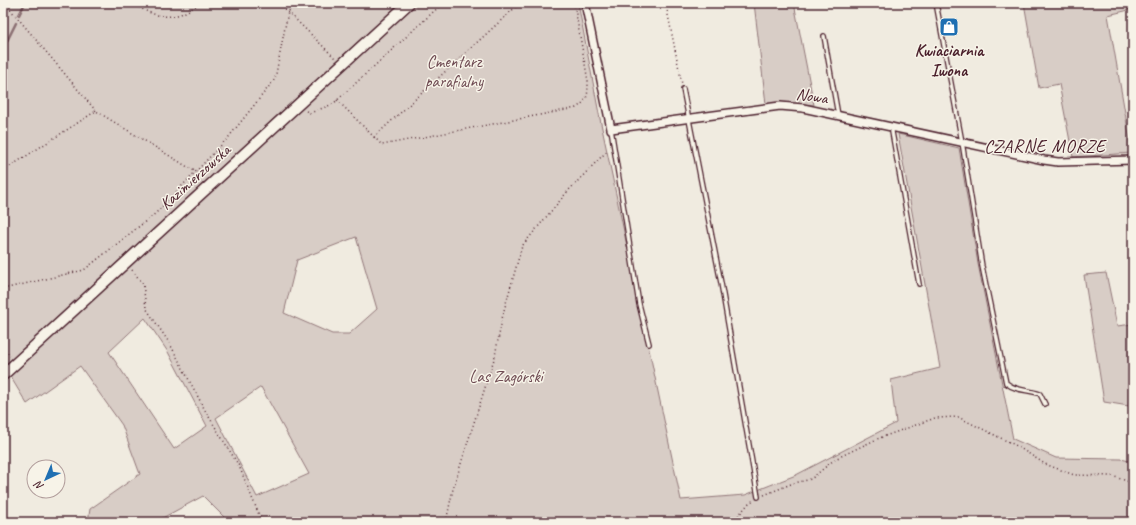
<svg xmlns="http://www.w3.org/2000/svg" width="1136" height="525" font-family="Caveat,sans-serif">
  <style>
    .green { fill: #d8cdc6; stroke: #917678; fill-rule: evenodd }
    .lines { fill: none; stroke-linecap: round; stroke-linejoin: round }
    .stream { stroke: #8b6f72; stroke-width: 2.5 }
    .lane-casing { stroke: #4a1f2b; stroke-width: 6 }
    .street-casing { stroke: #4a1f2b; stroke-width: 10 }
    .secondary-casing { stroke: #4a1f2b; stroke-width: 13 }
    .path { stroke: #4a1f2b; stroke-width: 1.5; stroke-dasharray: 1 3; stroke-linecap: butt }
    .lane { stroke: #f7f3e8; stroke-width: 3.5 }
    .street { stroke: #f7f3e8; stroke-width: 7 }
    .secondary { stroke: #f7f3e8; stroke-width: 10 }
    .labels { text-anchor: middle; dominant-baseline: central; stroke-width: 3; stroke-linejoin: round; paint-order: stroke }
    .poi-label { font-size: 17px; font-weight: bold; fill: #4a1f2b; stroke: #f7f3e8 }
    .park-label { font-size: 17px; fill: #6e4a52; stroke: #f7f3e8 }
    .street-label { font-size: 17px; fill: #4a1f2b; stroke: #f7f3e8 }
    .neighbourhood-label { font-size: 18px; letter-spacing: 1px; fill: #4a1f2b; stroke: #f7f3e8 }
  </style>
  <rect width="100%" height="100%" fill="#f0ebe0"/>
  <filter id="ink" filterUnits="userSpaceOnUse"><feTurbulence type="fractalNoise" baseFrequency=".025" numOctaves="2"/><feDisplacementMap in="SourceGraphic" scale="8" xChannelSelector="R" yChannelSelector="G"/><feConvolveMatrix kernelMatrix="1 2 1 2 8 2 1 2 1" color-interpolation-filters="sRGB"/></filter>
  <g filter="url(#ink)">
    <g class="green">
      <path d="M 3,3 L 400,3 L 3,367 Z"/>
      <path d="M 417,3 L 578,3 L 599,114 L 681,500 L 745,495 L 796,475 L 896,423 L 891,380 L 940,368 L 898,134 L 959,148 L 978,264 L 1013,439 L 1056,458 L 1121,459 L 1133,462 L 1133,522 L 229,522 L 203,496 L 155,522 L 88,522 L 90,509 L 140,474 L 122,425 L 80,366 L 27,404 L 10,376 ZM 356,237 L 377,309 L 349,334 L 332,334 L 284,313 L 297,260 ZM 145,318 L 168,352 L 207,426 L 174,449 L 109,352 ZM 261,387 L 309,474 L 257,497 L 216,418 Z"/>
      <path d="M 754,3 L 794,3 L 814,105 L 782,103 L 766,104 Z"/>
      <path d="M 1024,3 L 1127,3 L 1129,10 L 1108,15 L 1132,153 L 1073,157 L 1059,84 L 1039,88 Z"/>
      <path d="M 1106,273 L 1117,326 L 1133,324 L 1133,400 L 1129,401 L 1129,406 L 1104,402 L 1084,275 Z"/>
    </g>
    <g class="lines">
      <g class="stream">
        <path d="M 19,15 L 25,3"/>
        <path d="M 3,49 L 16,23"/>
        <path d="M 3,208 L 8,208"/>
      </g>
      <g class="lane-casing">
        <g id="lane">
          <path d="M 936,3 L 962,142 L 982,266 L 1006,383 C 1018,392 1027,389 1040,394 L 1045,404"/>
          <path d="M 824,36 L 838,115"/>
          <path d="M 683,89 L 721,283 L 758,497"/>
          <path d="M 893,127 L 892,132 L 919,284"/>
          <path d="M 611,129 L 639,304 L 649,344"/>
        </g>
      </g>
      <g class="street-casing">
        <path id="street" d="M 585,3 L 611,129 L 780,106 L 803,108 L 1044,160 L 1058,162 L 1133,160"/>
      </g>
      <g class="secondary-casing">
        <path id="secondary" d="M 3,375 L 409,3"/>
      </g>
      <g class="path">
        <path d="M 5,3 L 96,111"/>
        <path d="M 132,3 C 150,15 169,22 189,10 C 193,8 196,6 199,3"/>
        <path d="M 280,3 L 288,12 L 335,58"/>
        <path d="M 667,3 L 667,10 L 682,84"/>
        <path d="M 337,100 L 374,137 L 520,3"/>
        <path d="M 306,111 L 310,113 L 333,104 L 443,3"/>
        <path d="M 374,137 L 382,145 L 576,108 C 588,101 588,95 588,81 L 574,3"/>
        <path d="M 3,171 L 96,111 L 196,172"/>
        <path d="M 132,270 L 143,284 L 146,308 L 170,344 L 206,412 L 239,466 L 262,522"/>
        <path d="M 3,289 L 84,270 L 156,213 L 228,138 L 275,79 L 288,12 L 296,3"/>
        <path d="M 3,346 L 10,356"/>
        <path d="M 764,495 L 791,484 L 811,479 L 835,459 L 877,439 L 935,418 L 958,417 L 1015,445 L 1045,464 L 1074,475 L 1112,476 L 1133,483"/>
        <path d="M 446,522 L 453,489 L 495,356 L 503,314 L 522,246 L 568,191 L 608,150"/>
        <path d="M 733,522 L 749,503 L 754,500"/>
      </g>
      <use href="#lane" class="lane"/>
      <use href="#street" class="street"/>
      <use href="#secondary" class="secondary"/>
    </g>
  </g>
  <defs>
    <g id="shop-square" transform="scale(1)"><rect x="-9" y="-9" width="18" height="18" rx="4" fill="#1f6fb2" stroke="#f7f3e8"/><path d="M-5-2.5h2.3a2.7 3.5 0 0 1 5.4 0H5L5.5 6h-11ZM-1.5-2.5h3a1.5 2.3 0 0 0-3 0Z" fill="#fff"/></g>
  </defs>
  <g fill-rule="evenodd">
    <use href="#shop-square" x="949" y="27"/>
  </g>
  <g class="labels">
    <g class="poi-label">
      <text x="949" y="50">Kwiaciarnia<tspan x="949" dy="20">Iwona</tspan></text>
    </g>
    <g class="park-label">
      <text x="454" y="61">Cmentarz<tspan x="454" dy="20">parafialny</tspan></text>
      <text x="506" y="376">Las Zagórski</text>
    </g>
    <g class="street-label">
      <text transform="translate(812 96) rotate(9)">Nowa</text>
      <text transform="translate(195 177) rotate(-42)">Kazimierzowska</text>
    </g>
    <g class="neighbourhood-label">
      <text x="1045" y="146">CZARNE MORZE</text>
    </g>
  </g>
  <rect width="1136" height="525" fill="none" stroke="#f7f3e8" stroke-width="16"/>
  <rect x="8" y="8" width="1120" height="509" fill="none" stroke="#4a1f2b" stroke-width="1.5" filter="url(#ink)"/>
  <g transform="translate(46 479) rotate(224)"><circle r="19" fill="#f7f3e8" stroke="#b29e9c"/>
  <path d="M0-3L7 15L0 10L-7 15Z" fill="#1f6fb2"/>
  <text y="-6" font-size="11" font-weight="bold" text-anchor="middle" fill="#4a1f2b">N</text>
  </g>
</svg>
